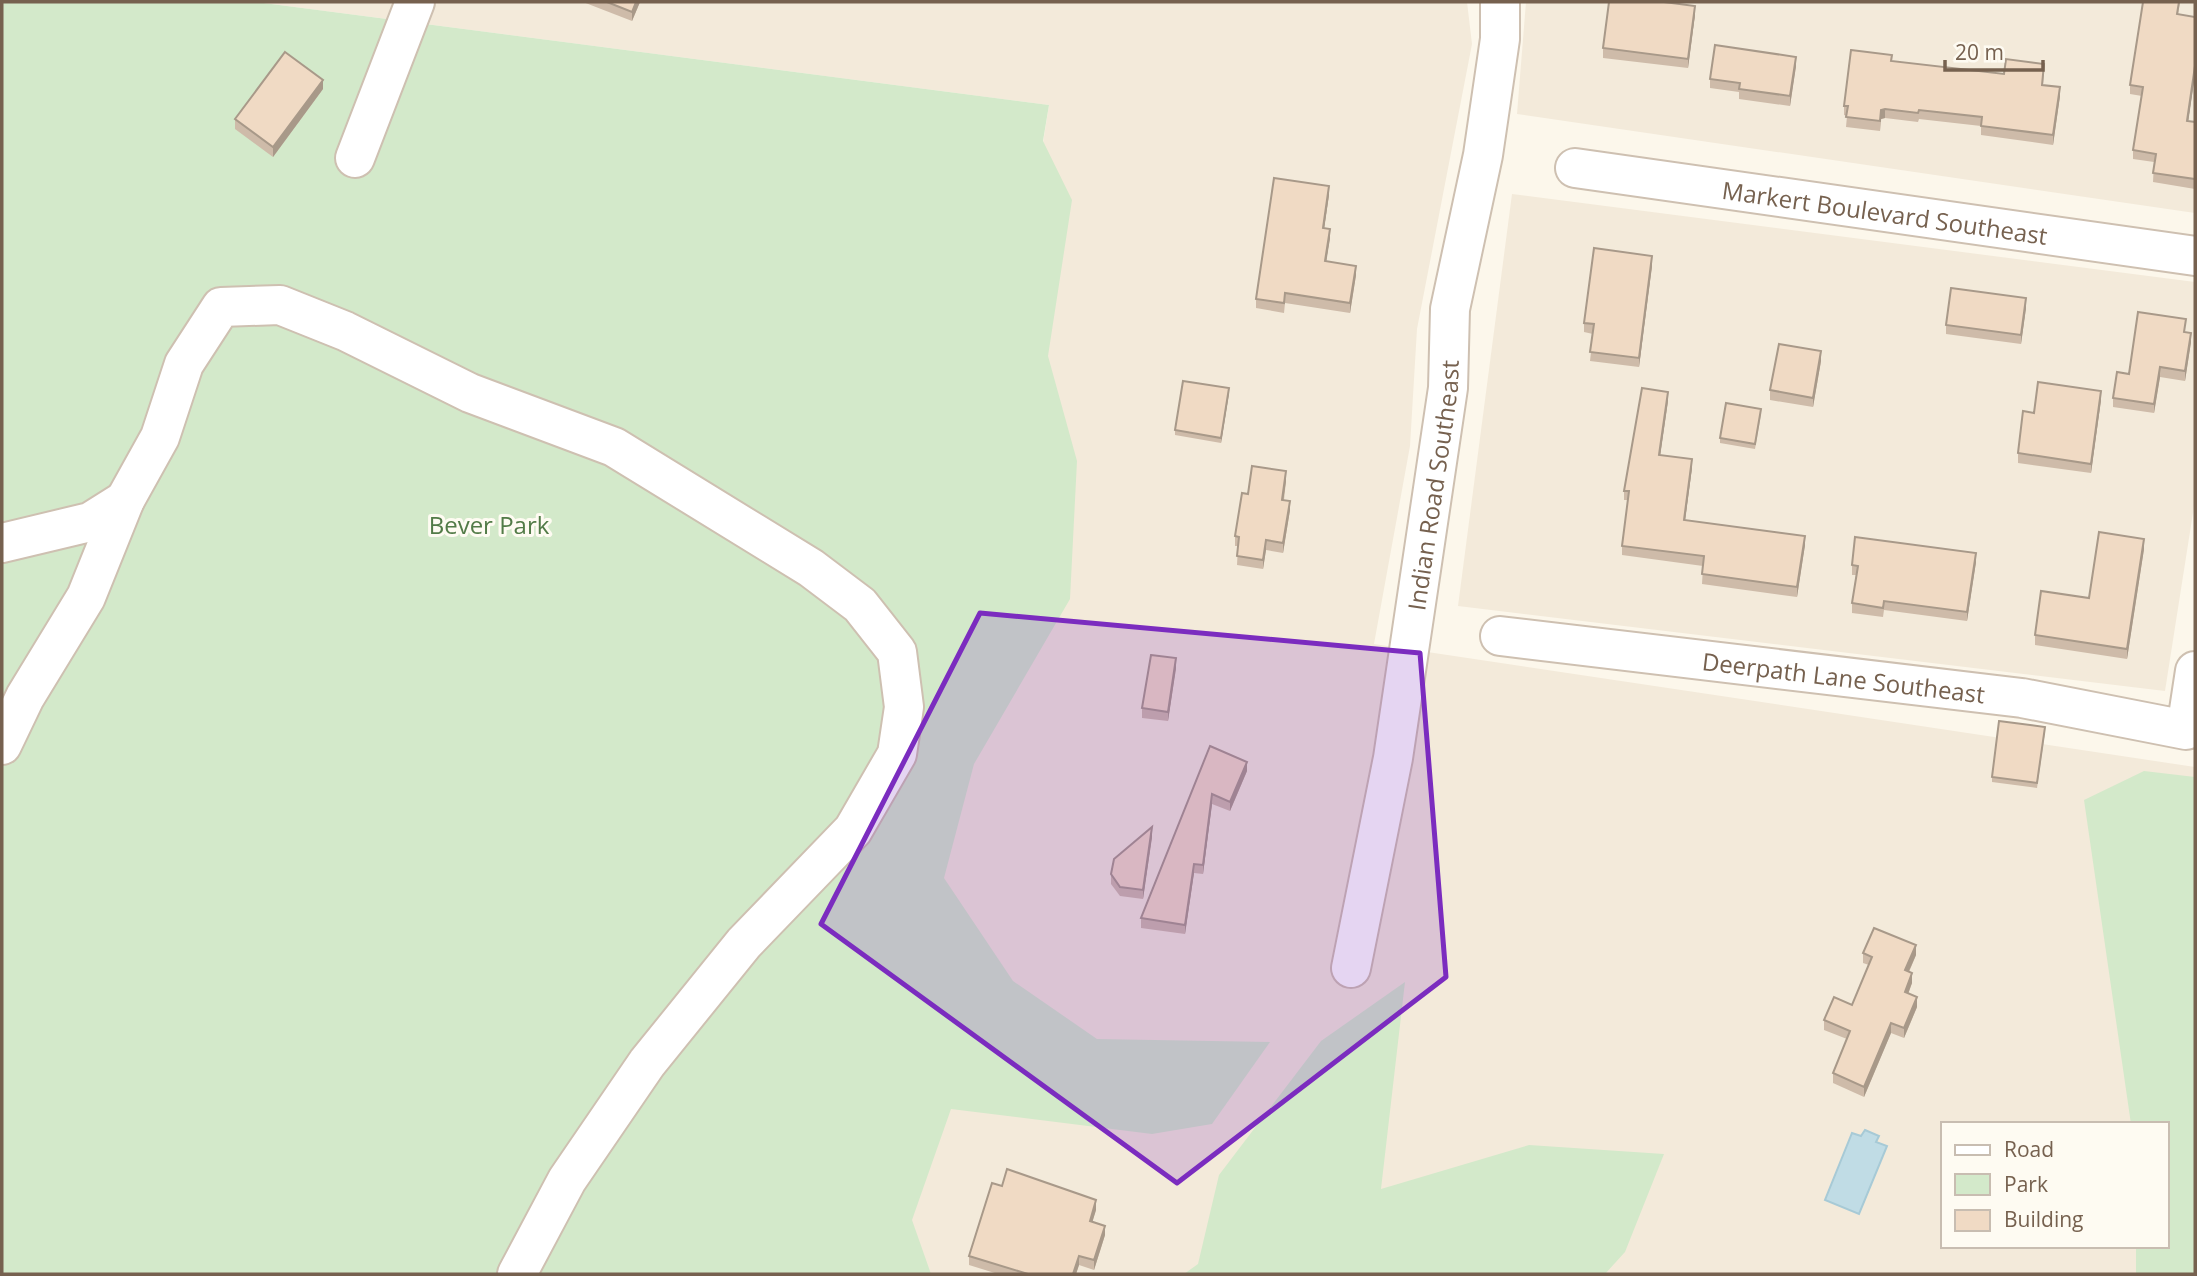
<svg xmlns="http://www.w3.org/2000/svg" width="2197" height="1276" font-family="'Open Sans',sans-serif">
  <style>
    .residential { fill: #f3eada; fill-rule: evenodd }
    .green { fill: #d3e9ca }
    .water { fill: #c0dce5; stroke: #a7cad6; stroke-width: 2 }
    .lines { fill: none; stroke-linecap: round; stroke-linejoin: round }
    .minor-casing { stroke: #cec0b1; stroke-width: 42 }
    .minor { stroke: #fff; stroke-width: 38 }
    .wall { fill: #cebba9 }
    .shaded-wall { fill: #a89989 }
    .building { fill: #f0dac4; stroke: #a89989; stroke-width: 2 }
    .marked { fill: #7b2cbf; fill-opacity: 0.2; stroke: #7b2cbf; stroke-width: 5; stroke-linejoin: round }
    .labels { text-anchor: middle; dominant-baseline: central; stroke-width: 6; stroke-linejoin: round; paint-order: stroke }
    .street-label { font-size: 24px; fill: #76614f; stroke: #fefbf2 }
    .park-label { font-size: 24px; fill: #527b47; stroke: #fefbf2 }
  </style>
  <rect width="100%" height="100%" fill="#fcf7eb"/>
  <g class="residential">
    <path d="M 256,2 L 1467,2 L 1472,44 L 1417,329 L 1410,446 L 1374,644 L 2195,767 L 2195,1274 L 863,1274 L 1049,105 ZM 1943,1124 L 2167,1124 L 2167,1246 L 1943,1246 Z"/>
    <path d="M 1526,2 L 2195,2 L 2195,213 L 1517,114 Z"/>
    <path d="M 1512,194 L 2195,282 L 2195,500 L 2165,691 L 1458,606 Z"/>
  </g>
  <g class="green">
    <path d="M 2,2 L 256,2 L 1049,105 L 1043,141 L 1072,200 L 1048,356 L 1077,461 L 1070,599 L 974,764 L 944,878 L 1013,981 L 1097,1039 L 1270,1042 L 1212,1124 L 1152,1134 L 951,1109 L 912,1220 L 931,1274 L 2,1274 Z"/>
    <path d="M 2144,771 L 2195,777 L 2195,1274 L 2136,1274 L 2136,1246 L 2167,1246 L 2167,1124 L 2131,1124 L 2084,800 Z"/>
    <path d="M 1405,982 L 1381,1189 L 1529,1145 L 1664,1154 L 1625,1252 L 1605,1274 L 1184,1274 L 1198,1264 L 1219,1175 L 1321,1041 Z"/>
  </g>
  <path class="water" d="M 1865,1130 L 1879,1136 L 1876,1142 L 1887,1146 L 1859,1214 L 1825,1200 L 1852,1133 L 1861,1136 Z"/>
  <g class="lines">
    <g class="minor-casing">
      <g id="minor">
        <path d="M 355,158 L 415,2"/>
        <path id="s1" d="M 1575,168 L 2195,256"/>
        <path d="M 2,543 L 90,522 L 125,500"/>
        <path id="s2" d="M 1500,636 L 2022,698 L 2186,730 L 2195,671"/>
        <path d="M 2,745 L 25,697 L 86,597 L 125,500 L 160,437 L 184,364 L 221,307 L 280,305 L 345,331 L 470,393 L 614,447 L 811,568 L 860,605 L 897,652 L 904,707 L 897,754 L 853,830 L 744,943 L 647,1063 L 567,1180 L 517,1274"/>
        <path id="s3" d="M 1351,968 L 1393,758 L 1448,388 L 1450,309 L 1483,155 L 1500,39 L 1500,2"/>
      </g>
    </g>
    <use href="#minor" class="minor"/>
  </g>
  <g class="wall">
    <path d="M 583,2 L 640,2 L 632,21 Z"/>
    <path d="M 2180,2 L 2178,15 L 2195,17 L 2195,75 L 2188,121 L 2195,122 L 2195,189 L 2153,182 L 2154,162 L 2133,159 L 2133,150 L 2142,96 L 2130,94 L 2130,85 Z"/>
    <path d="M 1695,15 L 1688,68 L 1603,58 L 1603,48 Z"/>
    <path d="M 1892,61 L 2004,74 L 2044,74 L 2043,85 L 2060,96 L 2053,145 L 1981,135 L 1981,126 L 1919,119 L 1918,122 L 1885,118 L 1881,119 L 1880,131 L 1846,127 L 1847,116 L 1844,115 L 1844,106 Z"/>
    <path d="M 1796,66 L 1790,106 L 1739,99 L 1739,92 L 1710,88 L 1710,79 Z"/>
    <path d="M 323,89 L 273,157 L 235,129 L 235,119 Z"/>
    <path d="M 1329,195 L 1324,228 L 1330,238 L 1326,261 L 1356,275 L 1350,313 L 1285,303 L 1284,313 L 1256,308 L 1256,299 Z"/>
    <path d="M 1652,266 L 1639,367 L 1590,361 L 1593,334 L 1584,332 L 1584,323 Z"/>
    <path d="M 2026,308 L 2021,344 L 1946,334 L 1946,325 Z"/>
    <path d="M 2185,332 L 2191,342 L 2185,381 L 2160,377 L 2154,413 L 2113,407 L 2113,398 L 2129,374 Z"/>
    <path d="M 1821,361 L 1813,407 L 1770,400 L 1770,390 Z"/>
    <path d="M 1229,393 L 1221,443 L 1175,435 L 1175,430 Z"/>
    <path d="M 2101,400 L 2091,473 L 2018,463 L 2018,453 L 2034,413 Z"/>
    <path d="M 1668,401 L 1660,455 L 1692,468 L 1685,520 L 1805,545 L 1797,597 L 1702,584 L 1703,566 L 1622,555 L 1622,546 L 1628,500 L 1624,500 L 1624,491 Z"/>
    <path d="M 1761,414 L 1755,449 L 1720,443 L 1720,438 Z"/>
    <path d="M 1286,481 L 1284,500 L 1290,510 L 1283,553 L 1266,550 L 1263,569 L 1237,565 L 1238,546 L 1235,546 L 1235,536 L 1248,494 Z"/>
    <path d="M 2144,549 L 2127,659 L 2035,645 L 2035,635 L 2089,598 Z"/>
    <path d="M 1976,562 L 1967,621 L 1884,610 L 1883,617 L 1852,613 L 1852,603 L 1856,575 L 1852,575 L 1852,565 Z"/>
    <path d="M 1176,668 L 1168,721 L 1142,718 L 1142,708 Z"/>
    <path d="M 2045,732 L 2037,788 L 1992,782 L 1992,777 Z"/>
    <path d="M 1210,746 L 1247,771 L 1230,811 L 1212,804 L 1203,874 L 1194,873 L 1185,934 L 1141,928 L 1141,918 Z"/>
    <path d="M 1152,837 L 1143,899 L 1120,896 L 1111,884 L 1111,874 Z"/>
    <path d="M 1863,953 L 1916,955 L 1909,972 L 1912,983 L 1908,994 L 1917,1007 L 1904,1038 L 1891,1033 L 1864,1097 L 1833,1083 L 1833,1073 L 1847,1039 L 1824,1030 L 1824,1020 L 1852,1005 L 1869,965 L 1863,963 Z"/>
    <path d="M 1096,1210 L 1092,1222 L 1105,1235 L 1094,1270 L 1079,1265 L 1076,1274 L 998,1274 L 969,1265 L 969,1256 Z"/>
  </g>
  <g class="shaded-wall">
    <path d="M 636,2 L 640,2 L 632,21 L 632,12 Z"/>
    <path d="M 1695,6 L 1695,15 L 1688,68 L 1688,59 Z"/>
    <path d="M 1796,57 L 1796,66 L 1790,106 L 1790,96 Z"/>
    <path d="M 2195,66 L 2195,75 L 2187,130 L 2187,121 Z"/>
    <path d="M 323,80 L 323,89 L 273,157 L 273,147 Z"/>
    <path d="M 2060,87 L 2060,96 L 2053,145 L 2053,135 Z"/>
    <path d="M 1885,109 L 1885,118 L 1881,119 L 1880,131 L 1881,110 Z"/>
    <path d="M 1329,186 L 1329,195 L 1323,237 L 1323,228 Z"/>
    <path d="M 1330,229 L 1330,238 L 1325,270 L 1325,261 Z"/>
    <path d="M 1652,256 L 1652,266 L 1639,367 L 1639,358 Z"/>
    <path d="M 1356,266 L 1356,275 L 1350,313 L 1350,303 Z"/>
    <path d="M 2026,298 L 2026,308 L 2021,344 L 2021,335 Z"/>
    <path d="M 2191,333 L 2191,342 L 2185,381 L 2185,371 Z"/>
    <path d="M 1821,351 L 1821,361 L 1813,407 L 1813,398 Z"/>
    <path d="M 2160,367 L 2160,377 L 2154,413 L 2154,404 Z"/>
    <path d="M 1229,388 L 1229,393 L 1221,443 L 1221,438 Z"/>
    <path d="M 2101,391 L 2101,400 L 2091,473 L 2091,464 Z"/>
    <path d="M 1668,392 L 1668,401 L 1659,464 L 1659,455 Z"/>
    <path d="M 1692,459 L 1692,468 L 1684,529 L 1684,520 Z"/>
    <path d="M 1286,471 L 1286,481 L 1282,509 L 1282,500 Z"/>
    <path d="M 1290,501 L 1290,510 L 1283,553 L 1283,543 Z"/>
    <path d="M 1805,536 L 1805,545 L 1797,597 L 1797,587 Z"/>
    <path d="M 2144,539 L 2144,549 L 2127,659 L 2127,649 Z"/>
    <path d="M 1266,540 L 1266,550 L 1263,569 L 1263,560 Z"/>
    <path d="M 1976,553 L 1976,562 L 1967,621 L 1967,612 Z"/>
    <path d="M 1176,658 L 1176,668 L 1168,721 L 1168,712 Z"/>
    <path d="M 1247,762 L 1247,771 L 1230,811 L 1230,802 Z"/>
    <path d="M 1212,794 L 1212,804 L 1203,874 L 1203,865 Z"/>
    <path d="M 1152,827 L 1152,837 L 1143,899 L 1143,890 Z"/>
    <path d="M 1194,864 L 1194,873 L 1185,934 L 1185,925 Z"/>
    <path d="M 1916,945 L 1916,955 L 1905,980 L 1905,970 Z"/>
    <path d="M 1912,973 L 1912,983 L 1905,1002 L 1905,992 Z"/>
    <path d="M 1917,997 L 1917,1007 L 1904,1038 L 1904,1028 Z"/>
    <path d="M 1891,1023 L 1891,1033 L 1864,1097 L 1864,1087 Z"/>
    <path d="M 1096,1200 L 1096,1210 L 1090,1230 L 1090,1221 Z"/>
    <path d="M 1105,1226 L 1105,1235 L 1094,1270 L 1094,1260 Z"/>
    <path d="M 1079,1256 L 1079,1265 L 1076,1274 L 1073,1274 Z"/>
  </g>
  <g class="building">
    <path d="M 607,2 L 636,2 L 632,12 Z"/>
    <path d="M 1609,2 L 1664,2 L 1695,6 L 1688,59 L 1603,48 Z"/>
    <path d="M 2143,2 L 2179,2 L 2177,14 L 2195,17 L 2195,66 L 2187,121 L 2195,122 L 2195,179 L 2153,173 L 2156,154 L 2133,150 L 2143,87 L 2130,85 Z"/>
    <path d="M 1715,45 L 1796,57 L 1790,96 L 1739,89 L 1740,83 L 1710,79 Z"/>
    <path d="M 1851,50 L 1892,55 L 1891,61 L 2004,74 L 2006,59 L 2044,64 L 2042,85 L 2060,87 L 2053,135 L 1981,126 L 1982,117 L 1919,110 L 1918,113 L 1885,109 L 1881,110 L 1880,121 L 1846,117 L 1848,106 L 1844,106 Z"/>
    <path d="M 285,52 L 323,80 L 273,147 L 235,119 Z"/>
    <path d="M 1274,178 L 1329,186 L 1323,228 L 1330,229 L 1325,261 L 1356,266 L 1350,303 L 1285,293 L 1284,303 L 1256,299 Z"/>
    <path d="M 1594,248 L 1652,256 L 1639,358 L 1590,352 L 1594,324 L 1584,323 Z"/>
    <path d="M 1951,288 L 2026,298 L 2021,335 L 1946,325 Z"/>
    <path d="M 2138,312 L 2186,319 L 2184,332 L 2191,333 L 2185,371 L 2160,367 L 2154,404 L 2113,398 L 2117,372 L 2129,374 Z"/>
    <path d="M 1779,344 L 1821,351 L 1813,398 L 1770,390 Z"/>
    <path d="M 1183,381 L 1229,388 L 1221,438 L 1175,430 Z"/>
    <path d="M 2038,382 L 2101,391 L 2091,464 L 2018,453 L 2023,411 L 2034,413 Z"/>
    <path d="M 1642,388 L 1668,392 L 1659,455 L 1692,459 L 1684,520 L 1805,536 L 1797,587 L 1702,574 L 1704,556 L 1622,546 L 1629,491 L 1624,491 Z"/>
    <path d="M 1726,403 L 1761,409 L 1755,444 L 1720,438 Z"/>
    <path d="M 1252,466 L 1286,471 L 1282,500 L 1290,501 L 1283,543 L 1266,540 L 1263,560 L 1237,556 L 1239,537 L 1235,536 L 1242,493 L 1248,494 Z"/>
    <path d="M 2099,532 L 2144,539 L 2127,649 L 2035,635 L 2041,591 L 2089,598 Z"/>
    <path d="M 1855,537 L 1976,553 L 1967,612 L 1884,601 L 1883,608 L 1852,603 L 1858,566 L 1852,565 Z"/>
    <path d="M 1151,655 L 1176,658 L 1168,712 L 1142,708 Z"/>
    <path d="M 1999,721 L 2045,727 L 2037,783 L 1992,777 Z"/>
    <path d="M 1210,746 L 1247,762 L 1230,802 L 1212,794 L 1203,865 L 1194,864 L 1185,925 L 1141,918 Z"/>
    <path d="M 1152,827 L 1143,890 L 1120,887 L 1111,874 L 1114,859 Z"/>
    <path d="M 1874,928 L 1916,945 L 1905,970 L 1912,973 L 1905,992 L 1917,997 L 1904,1028 L 1891,1023 L 1864,1087 L 1833,1073 L 1850,1031 L 1824,1020 L 1834,997 L 1852,1005 L 1872,957 L 1863,953 Z"/>
    <path d="M 1007,1169 L 1096,1200 L 1090,1221 L 1105,1226 L 1094,1260 L 1079,1256 L 1073,1274 L 1028,1274 L 969,1256 L 992,1183 L 1002,1186 Z"/>
  </g>
  <path class="marked" d="M 980,613 L 1420,653 L 1446,977 L 1177,1183 L 821,924 Z"/>
  <g class="labels">
    <g class="street-label">
      <text stroke="none"><textPath href="#s1" startOffset="313">Markert Boulevard Southeast</textPath></text>
      <text stroke="none"><textPath href="#s3" startOffset="490">Indian Road Southeast</textPath></text>
      <text stroke="none"><textPath href="#s2" startOffset="346">Deerpath Lane Southeast</textPath></text>
    </g>
    <g class="park-label">
      <text x="489" y="524">Bever Park</text>
    </g>
  </g>
  <rect width="2197" height="1276" fill="none" stroke="#76614f" stroke-width="7"/>
  <rect x="1941" y="1122" width="228" height="126" fill="#fefbf2" stroke="#c8bdb1" stroke-width="2"/>
  <rect x="1955" y="1145" width="35" height="10" fill="#ffffff" stroke="#c8bdb1" stroke-width="2"/>
  <text x="2004" y="1157" font-size="21" fill="#76614f">Road</text>
  <rect x="1955" y="1174" width="35" height="21" fill="#d3e9ca" stroke="#c8bdb1" stroke-width="2"/>
  <text x="2004" y="1192" font-size="21" fill="#76614f">Park</text>
  <rect x="1955" y="1210" width="35" height="21" fill="#f0dac4" stroke="#c8bdb1" stroke-width="2"/>
  <text x="2004" y="1227" font-size="21" fill="#76614f">Building</text>
  <path d="M1945 60v10h98v-10" fill="none" stroke="#76614f" stroke-width="3.5"/>
  <text x="1955" y="60" font-size="21" fill="#76614f" stroke="#fefbf2" stroke-width="5" paint-order="stroke">20 m</text>
</svg>
